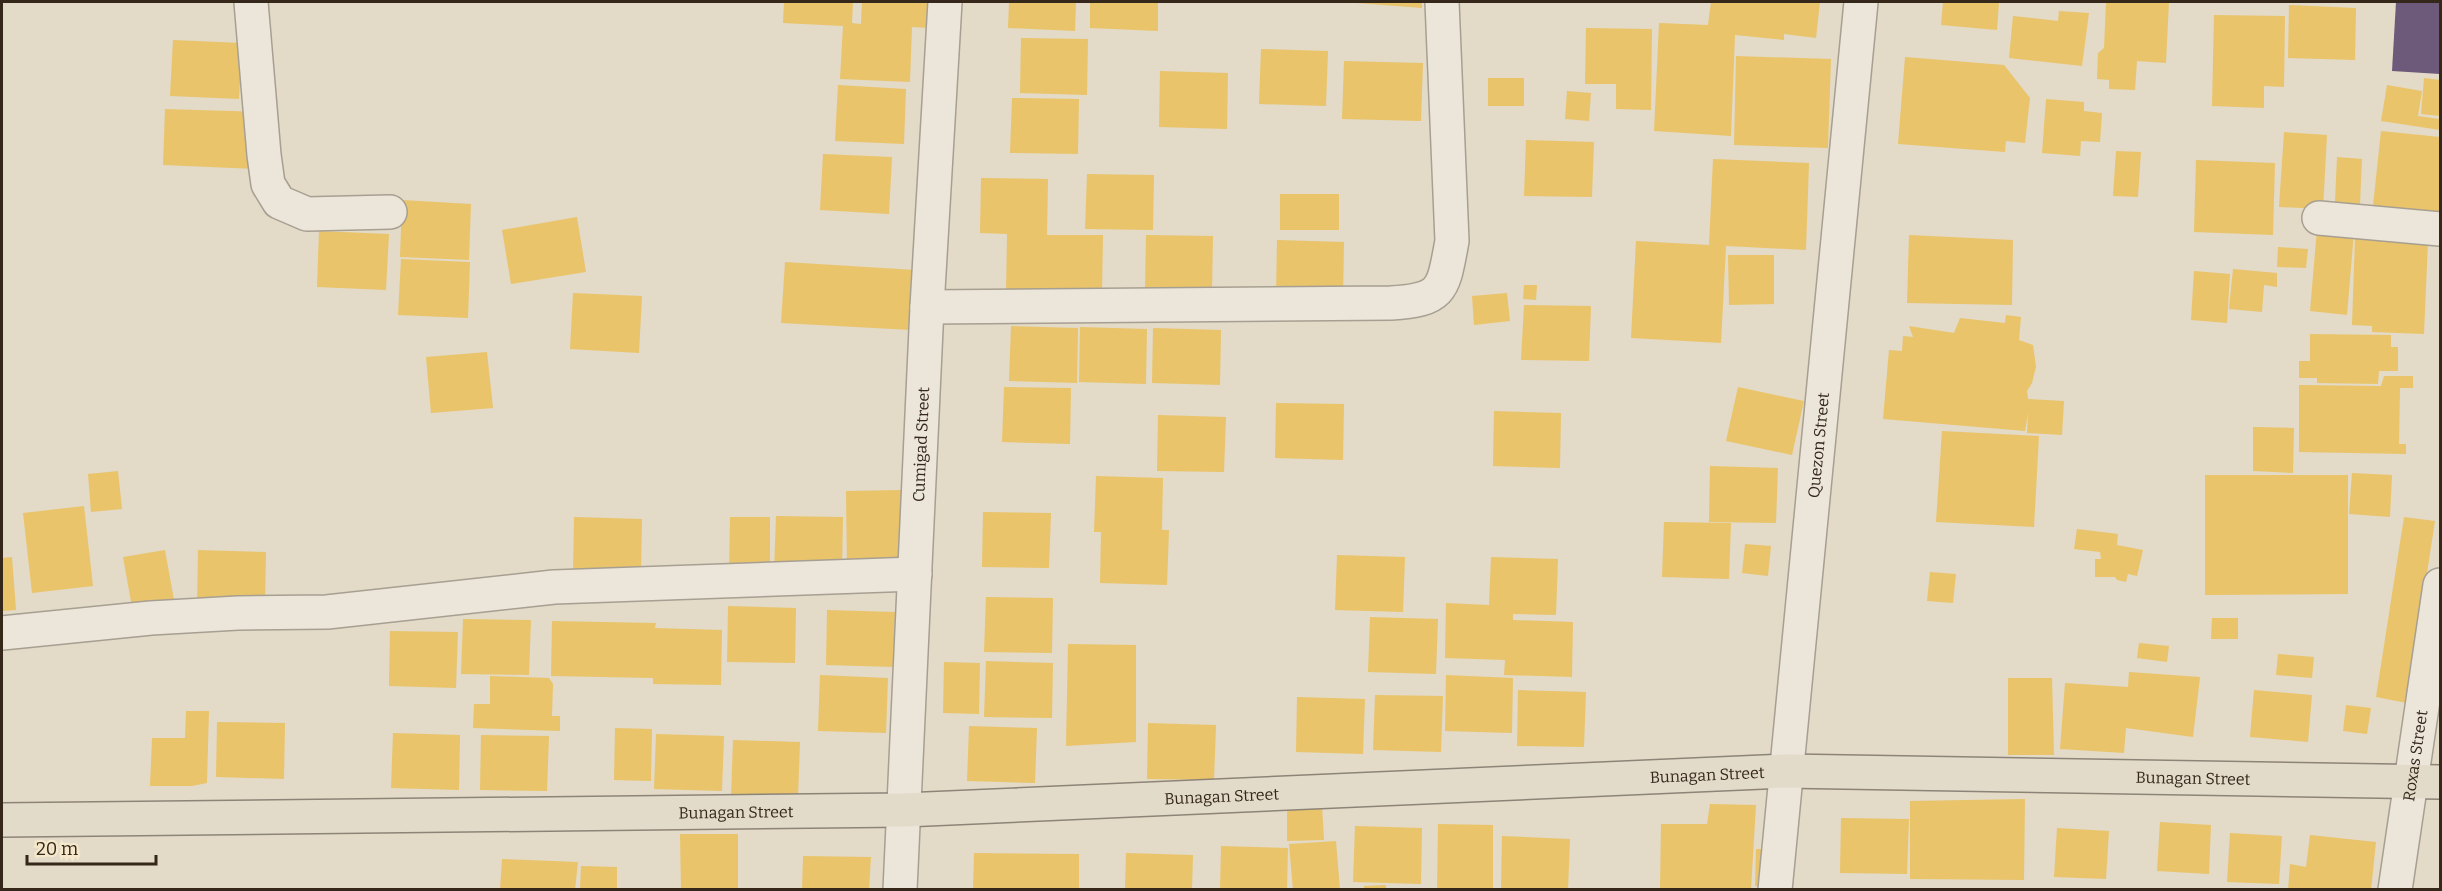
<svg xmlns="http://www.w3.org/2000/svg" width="2442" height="891" font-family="Bitter,serif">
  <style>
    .homes { fill: #e9c46a }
    .offices { fill: #6d597a }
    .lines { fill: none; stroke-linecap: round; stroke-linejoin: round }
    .minor-casing { stroke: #a79f91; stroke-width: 36 }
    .major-casing { stroke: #8d8478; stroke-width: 36 }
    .minor { stroke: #ebe5da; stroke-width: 33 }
    .major { stroke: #e3dbca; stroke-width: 33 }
    .labels { text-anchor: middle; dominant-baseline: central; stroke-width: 6; stroke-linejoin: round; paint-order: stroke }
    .street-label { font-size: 16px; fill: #35271a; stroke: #f6e9cb }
  </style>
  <rect width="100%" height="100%" fill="#e3dac7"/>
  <g class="homes">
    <path d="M 784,2 L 853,2 L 852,23 L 861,24 L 862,2 L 932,2 L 930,28 L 912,27 L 910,82 L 840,79 L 843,26 L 783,23 Z"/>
    <path d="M 1009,2 L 1076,2 L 1075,31 L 1008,28 Z"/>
    <path d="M 1090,2 L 1158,2 L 1158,31 L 1090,28 Z"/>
    <path d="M 1357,2 L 1422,2 L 1422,8 L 1357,3 Z"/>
    <path d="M 1711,2 L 1820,2 L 1816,38 L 1784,34 L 1784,40 L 1735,35 L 1731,136 L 1654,131 L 1659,23 L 1708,25 Z"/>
    <path d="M 1943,2 L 1999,2 L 1997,30 L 1941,25 Z"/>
    <path d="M 2106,2 L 2169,2 L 2166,63 L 2137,61 L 2135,90 L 2109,89 L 2109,80 L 2097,79 L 2098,53 L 2104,48 Z"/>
    <path d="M 2289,5 L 2356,8 L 2355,60 L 2288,58 Z"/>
    <path d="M 2059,11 L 2089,13 L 2082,66 L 2009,58 L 2013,16 L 2058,21 Z"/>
    <path d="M 2214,15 L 2285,16 L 2284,87 L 2264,86 L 2264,108 L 2212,106 Z"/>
    <path d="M 1586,28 L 1652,29 L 1651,110 L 1616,109 L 1616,84 L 1585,84 Z"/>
    <path d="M 1021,38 L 1088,39 L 1087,95 L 1020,93 Z"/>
    <path d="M 173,40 L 242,43 L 239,99 L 170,96 Z"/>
    <path d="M 1261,49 L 1328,51 L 1326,106 L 1259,104 Z"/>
    <path d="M 1736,56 L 1831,59 L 1828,148 L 1734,145 Z"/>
    <path d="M 1905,57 L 2004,65 L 2030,98 L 2025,143 L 2006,141 L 2005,152 L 1898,144 Z"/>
    <path d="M 1344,61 L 1423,63 L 1421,121 L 1342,119 Z"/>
    <path d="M 1160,71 L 1228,73 L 1227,129 L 1159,127 Z"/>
    <rect x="1488" y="78" width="36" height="28"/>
    <path d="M 2424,78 L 2440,80 L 2440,116 L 2421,114 Z"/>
    <path d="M 838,85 L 906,89 L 904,144 L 835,141 Z"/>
    <path d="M 2387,85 L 2422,91 L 2418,116 L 2440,119 L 2440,130 L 2381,121 Z"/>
    <path d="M 1567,91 L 1591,93 L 1589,121 L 1565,119 Z"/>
    <path d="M 1012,98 L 1079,99 L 1078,154 L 1010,153 Z"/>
    <path d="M 2046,99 L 2084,102 L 2084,111 L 2102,113 L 2100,142 L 2081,141 L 2080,156 L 2042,153 Z"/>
    <path d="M 165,109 L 261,112 L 259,169 L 163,165 Z"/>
    <path d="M 2381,131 L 2440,137 L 2440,222 L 2372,215 Z"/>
    <path d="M 2284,132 L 2327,135 L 2323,209 L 2279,207 Z"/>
    <path d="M 1526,140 L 1594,142 L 1592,197 L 1524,196 Z"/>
    <path d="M 2116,151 L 2141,152 L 2138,197 L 2113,196 Z"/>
    <path d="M 823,154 L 892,157 L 889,214 L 820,210 Z"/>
    <path d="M 2337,157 L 2362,159 L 2360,204 L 2335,202 Z"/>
    <path d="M 1713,159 L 1809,163 L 1806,250 L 1726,246 L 1721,343 L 1631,338 L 1636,241 L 1709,245 Z"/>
    <path d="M 2196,160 L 2275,163 L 2273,235 L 2194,232 Z"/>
    <path d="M 1087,174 L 1154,175 L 1153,230 L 1085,229 Z"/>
    <path d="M 981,178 L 1048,179 L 1047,235 L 1103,235 L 1102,294 L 1006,293 L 1007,234 L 980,233 Z"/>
    <rect x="1280" y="194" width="59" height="36"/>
    <path d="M 402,200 L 471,204 L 469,260 L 400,257 Z"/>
    <path d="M 577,217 L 586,272 L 511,284 L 502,230 Z"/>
    <path d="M 2317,229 L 2354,232 L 2347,315 L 2310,311 Z"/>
    <path d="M 319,231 L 389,234 L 386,290 L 317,287 Z"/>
    <path d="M 1146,235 L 1213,236 L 1212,291 L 1145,290 Z"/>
    <path d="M 1909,235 L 2013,240 L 2012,305 L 1907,303 Z"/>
    <path d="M 2355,238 L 2428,241 L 2424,334 L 2372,332 L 2372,326 L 2352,325 Z"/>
    <path d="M 1277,240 L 1344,242 L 1343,298 L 1276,296 Z"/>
    <path d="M 2278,247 L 2308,249 L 2306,268 L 2277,267 Z"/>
    <path d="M 1728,255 L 1774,255 L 1774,304 L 1729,305 Z"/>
    <path d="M 401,259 L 470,262 L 468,318 L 398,315 Z"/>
    <path d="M 785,262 L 915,270 L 911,330 L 781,323 Z"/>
    <path d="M 2233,269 L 2277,273 L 2277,287 L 2264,285 L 2262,312 L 2229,309 Z"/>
    <path d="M 2194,271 L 2230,274 L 2227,323 L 2191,320 Z"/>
    <path d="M 1524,285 L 1537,285 L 1536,300 L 1523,299 Z"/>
    <path d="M 573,293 L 642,296 L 639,353 L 570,349 Z"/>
    <path d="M 1507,293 L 1510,321 L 1474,325 L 1472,296 Z"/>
    <path d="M 1524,305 L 1591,306 L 1589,361 L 1521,360 Z"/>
    <path d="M 2006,315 L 2021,317 L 2019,340 L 2033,345 L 2036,367 L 2032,383 L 2027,391 L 2028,399 L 2064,401 L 2062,435 L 2027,433 L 2028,413 L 2025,431 L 1883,419 L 1889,350 L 1902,351 L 1903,336 L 1913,337 L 1909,326 L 1954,333 L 1960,318 L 2005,323 Z"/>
    <path d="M 1011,326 L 1078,328 L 1077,383 L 1009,381 Z"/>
    <path d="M 1080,327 L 1147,329 L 1146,384 L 1079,382 Z"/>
    <path d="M 1153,328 L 1221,330 L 1220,385 L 1152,383 Z"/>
    <path d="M 2310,334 L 2391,335 L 2391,347 L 2398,347 L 2398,371 L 2379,371 L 2378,384 L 2317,383 L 2317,378 L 2299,378 L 2299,361 L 2310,361 Z"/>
    <path d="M 487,352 L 493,408 L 431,413 L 426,357 Z"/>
    <path d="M 2384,376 L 2413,376 L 2413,388 L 2400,388 L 2399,444 L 2406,444 L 2406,454 L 2299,452 L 2299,385 L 2381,386 Z"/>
    <path d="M 1004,387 L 1071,388 L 1070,444 L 1002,442 Z"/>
    <path d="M 1738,387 L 1804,401 L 1792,455 L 1726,441 Z"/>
    <path d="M 1276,403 L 1344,404 L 1343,460 L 1275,458 Z"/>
    <path d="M 1494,411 L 1561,413 L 1560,468 L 1493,466 Z"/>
    <path d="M 1158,415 L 1226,417 L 1224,472 L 1157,471 Z"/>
    <path d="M 2253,427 L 2294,428 L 2293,473 L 2253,471 Z"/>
    <path d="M 1942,431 L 2039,436 L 2034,527 L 1936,522 Z"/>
    <path d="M 1710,466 L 1778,468 L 1776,523 L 1709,522 Z"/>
    <path d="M 118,471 L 122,509 L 91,512 L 88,474 Z"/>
    <path d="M 2352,473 L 2392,475 L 2390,517 L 2349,514 Z"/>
    <path d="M 2205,475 L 2348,475 L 2348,594 L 2205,595 Z"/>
    <path d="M 1096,476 L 1163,478 L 1162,530 L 1169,530 L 1167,585 L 1100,583 L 1101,532 L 1094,532 Z"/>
    <path d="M 901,490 L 903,570 L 847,571 L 846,491 Z"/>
    <path d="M 84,506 L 93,586 L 32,593 L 23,513 Z"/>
    <path d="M 983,512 L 1051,513 L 1049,568 L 982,567 Z"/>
    <path d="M 776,516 L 843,517 L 842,572 L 774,571 Z"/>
    <path d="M 574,517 L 642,519 L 641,574 L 573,572 Z"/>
    <path d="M 730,517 L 770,517 L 770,575 L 729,575 Z"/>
    <path d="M 2404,517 L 2435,521 L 2407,703 L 2376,697 Z"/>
    <path d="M 1664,522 L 1731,523 L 1729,579 L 1662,577 Z"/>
    <path d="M 2077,529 L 2118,534 L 2117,545 L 2143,550 L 2137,576 L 2128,574 L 2126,582 L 2117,580 L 2115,577 L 2095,577 L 2095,559 L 2101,559 L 2100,552 L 2074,549 Z"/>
    <path d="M 1745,544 L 1771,546 L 1768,576 L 1742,573 Z"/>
    <path d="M 165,550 L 174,600 L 132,607 L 123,557 Z"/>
    <path d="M 198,550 L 266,552 L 265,607 L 197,605 Z"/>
    <path d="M 1337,555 L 1405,557 L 1403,612 L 1335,610 Z"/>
    <path d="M 12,557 L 16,610 L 2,611 L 2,558 Z"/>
    <path d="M 1491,557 L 1558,559 L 1556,615 L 1513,614 L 1513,620 L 1573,622 L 1572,677 L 1504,675 L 1505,660 L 1445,658 L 1446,603 L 1489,605 Z"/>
    <path d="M 1930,572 L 1956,574 L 1953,603 L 1927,601 Z"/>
    <path d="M 986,597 L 1053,598 L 1052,653 L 984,652 Z"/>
    <path d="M 728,606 L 796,608 L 795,663 L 727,662 Z"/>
    <path d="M 827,610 L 895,612 L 893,667 L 826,665 Z"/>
    <path d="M 1370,617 L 1438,619 L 1436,674 L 1368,672 Z"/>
    <path d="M 2212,618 L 2238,618 L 2238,639 L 2211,639 Z"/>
    <path d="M 463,619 L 531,620 L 529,675 L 461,674 Z"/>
    <path d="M 552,621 L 656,623 L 655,628 L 722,630 L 721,685 L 653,684 L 653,678 L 551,676 Z"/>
    <path d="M 390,631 L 458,632 L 456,688 L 389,686 Z"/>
    <path d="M 2139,643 L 2169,646 L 2167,662 L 2137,658 Z"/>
    <path d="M 1068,644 L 1136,645 L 1136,742 L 1066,746 Z"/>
    <path d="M 2278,654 L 2314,657 L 2312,678 L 2276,675 Z"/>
    <path d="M 986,661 L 1053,663 L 1052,718 L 984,717 Z"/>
    <path d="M 944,662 L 980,663 L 979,714 L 943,713 Z"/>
    <path d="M 2129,672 L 2200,677 L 2193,737 L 2126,728 L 2124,753 L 2060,749 L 2065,683 L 2128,687 Z"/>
    <path d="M 820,675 L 888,678 L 886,733 L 818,731 Z"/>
    <path d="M 1446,675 L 1513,678 L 1512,733 L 1445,731 Z"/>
    <path d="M 490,676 L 549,678 L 553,684 L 552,716 L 560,716 L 560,731 L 473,728 L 474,704 L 490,704 Z"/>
    <path d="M 2008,678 L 2052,678 L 2054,755 L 2008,755 Z"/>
    <path d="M 1518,690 L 1586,692 L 1584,747 L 1517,746 Z"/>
    <path d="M 2254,690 L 2312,695 L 2308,742 L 2250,737 Z"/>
    <path d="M 1375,695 L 1443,696 L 1441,752 L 1373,750 Z"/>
    <path d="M 1297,697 L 1365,699 L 1363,754 L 1296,752 Z"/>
    <path d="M 2346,705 L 2371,708 L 2367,734 L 2343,731 Z"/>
    <path d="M 186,711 L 209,711 L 207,783 L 192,786 L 150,786 L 152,738 L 185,738 Z"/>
    <path d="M 217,722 L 285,723 L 284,779 L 216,777 Z"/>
    <path d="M 1148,723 L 1216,725 L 1214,780 L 1147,779 Z"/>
    <path d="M 969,726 L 1037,728 L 1035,783 L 967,781 Z"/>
    <path d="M 615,728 L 652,729 L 651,781 L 614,780 Z"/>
    <path d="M 393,733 L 460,735 L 459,790 L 391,788 Z"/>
    <path d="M 656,734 L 724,736 L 722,791 L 654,789 Z"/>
    <path d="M 481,735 L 549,736 L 547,791 L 480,790 Z"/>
    <path d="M 733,740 L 800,742 L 798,797 L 731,796 Z"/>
    <path d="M 2025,799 L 2024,880 L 1910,879 L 1910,801 Z"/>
    <path d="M 1710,804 L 1756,805 L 1751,890 L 1660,890 L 1661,824 L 1707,824 Z"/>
    <path d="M 1322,806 L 1324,840 L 1287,841 L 1287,808 Z"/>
    <path d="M 1841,818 L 1909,819 L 1907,874 L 1840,873 Z"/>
    <path d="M 2160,822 L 2211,825 L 2209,874 L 2157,871 Z"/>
    <path d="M 1438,824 L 1493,825 L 1493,890 L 1437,890 Z"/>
    <path d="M 1355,826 L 1422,828 L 1421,884 L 1353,882 Z"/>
    <path d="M 2057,828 L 2109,831 L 2106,879 L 2054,877 Z"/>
    <path d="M 2230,833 L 2282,836 L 2279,884 L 2227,882 Z"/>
    <path d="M 680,834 L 738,834 L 738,890 L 681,890 Z"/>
    <path d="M 2310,835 L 2376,842 L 2371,890 L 2288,890 L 2290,864 L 2306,867 Z"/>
    <path d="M 1502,836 L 1570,839 L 1568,890 L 1501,890 Z"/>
    <path d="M 1336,841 L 1340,890 L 1293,890 L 1289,844 Z"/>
    <path d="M 1221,846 L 1288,848 L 1287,890 L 1220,890 Z"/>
    <path d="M 1756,849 L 1775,849 L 1773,886 L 1755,886 Z"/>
    <path d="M 974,853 L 1079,854 L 1079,890 L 973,890 Z"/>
    <path d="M 1126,853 L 1193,855 L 1192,890 L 1125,890 Z"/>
    <path d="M 803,856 L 871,857 L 869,890 L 802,890 Z"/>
    <path d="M 502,859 L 578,862 L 575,890 L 500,890 Z"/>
    <path d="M 581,866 L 617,867 L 617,890 L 580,890 Z"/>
    <path d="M 1386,885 L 1386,890 L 1364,890 L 1364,886 Z"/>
  </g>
  <path class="offices" d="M 2396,2 L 2440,2 L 2440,74 L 2392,71 Z"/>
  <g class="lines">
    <g class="minor-casing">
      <g id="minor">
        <path d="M 251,2 L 264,155 L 268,184 L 279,202 L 307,214 L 390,212"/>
        <path d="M 2319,218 L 2440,229"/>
        <path d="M 927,307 L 1391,303 C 1444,300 1443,289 1452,241 L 1442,2"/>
        <path d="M 2,633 L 151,618 L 238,613 L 327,612 L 554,587 L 915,574"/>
        <path id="s1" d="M 900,890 L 927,307 L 945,2"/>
        <path id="s2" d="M 1775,890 L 1861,2"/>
        <path id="s3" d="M 2395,890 L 2440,585"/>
      </g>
    </g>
    <g class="major-casing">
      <g id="major">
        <path id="s4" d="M 2,820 L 904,810 L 1786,771 L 2440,782"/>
      </g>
    </g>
    <use href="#minor" class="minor"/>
    <use href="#major" class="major"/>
  </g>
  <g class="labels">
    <g class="street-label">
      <text stroke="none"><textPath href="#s1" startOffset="446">Cumigad Street</textPath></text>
      <text stroke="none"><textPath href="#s2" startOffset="447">Quezon Street</textPath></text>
      <text stroke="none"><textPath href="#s3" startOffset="136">Roxas Street</textPath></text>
      <text stroke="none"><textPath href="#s4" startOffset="1706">Bunagan Street</textPath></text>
      <text stroke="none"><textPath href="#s4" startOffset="2192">Bunagan Street</textPath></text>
      <text stroke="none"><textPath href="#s4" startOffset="1220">Bunagan Street</textPath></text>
      <text stroke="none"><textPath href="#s4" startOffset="734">Bunagan Street</textPath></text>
    </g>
  </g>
  <rect width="2442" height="891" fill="none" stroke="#35271a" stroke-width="6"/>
  <path d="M27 855v9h129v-9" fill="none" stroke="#35271a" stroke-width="3"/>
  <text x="36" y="855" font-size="18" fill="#35271a" stroke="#f6e9cb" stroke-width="4.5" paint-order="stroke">20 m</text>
</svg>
